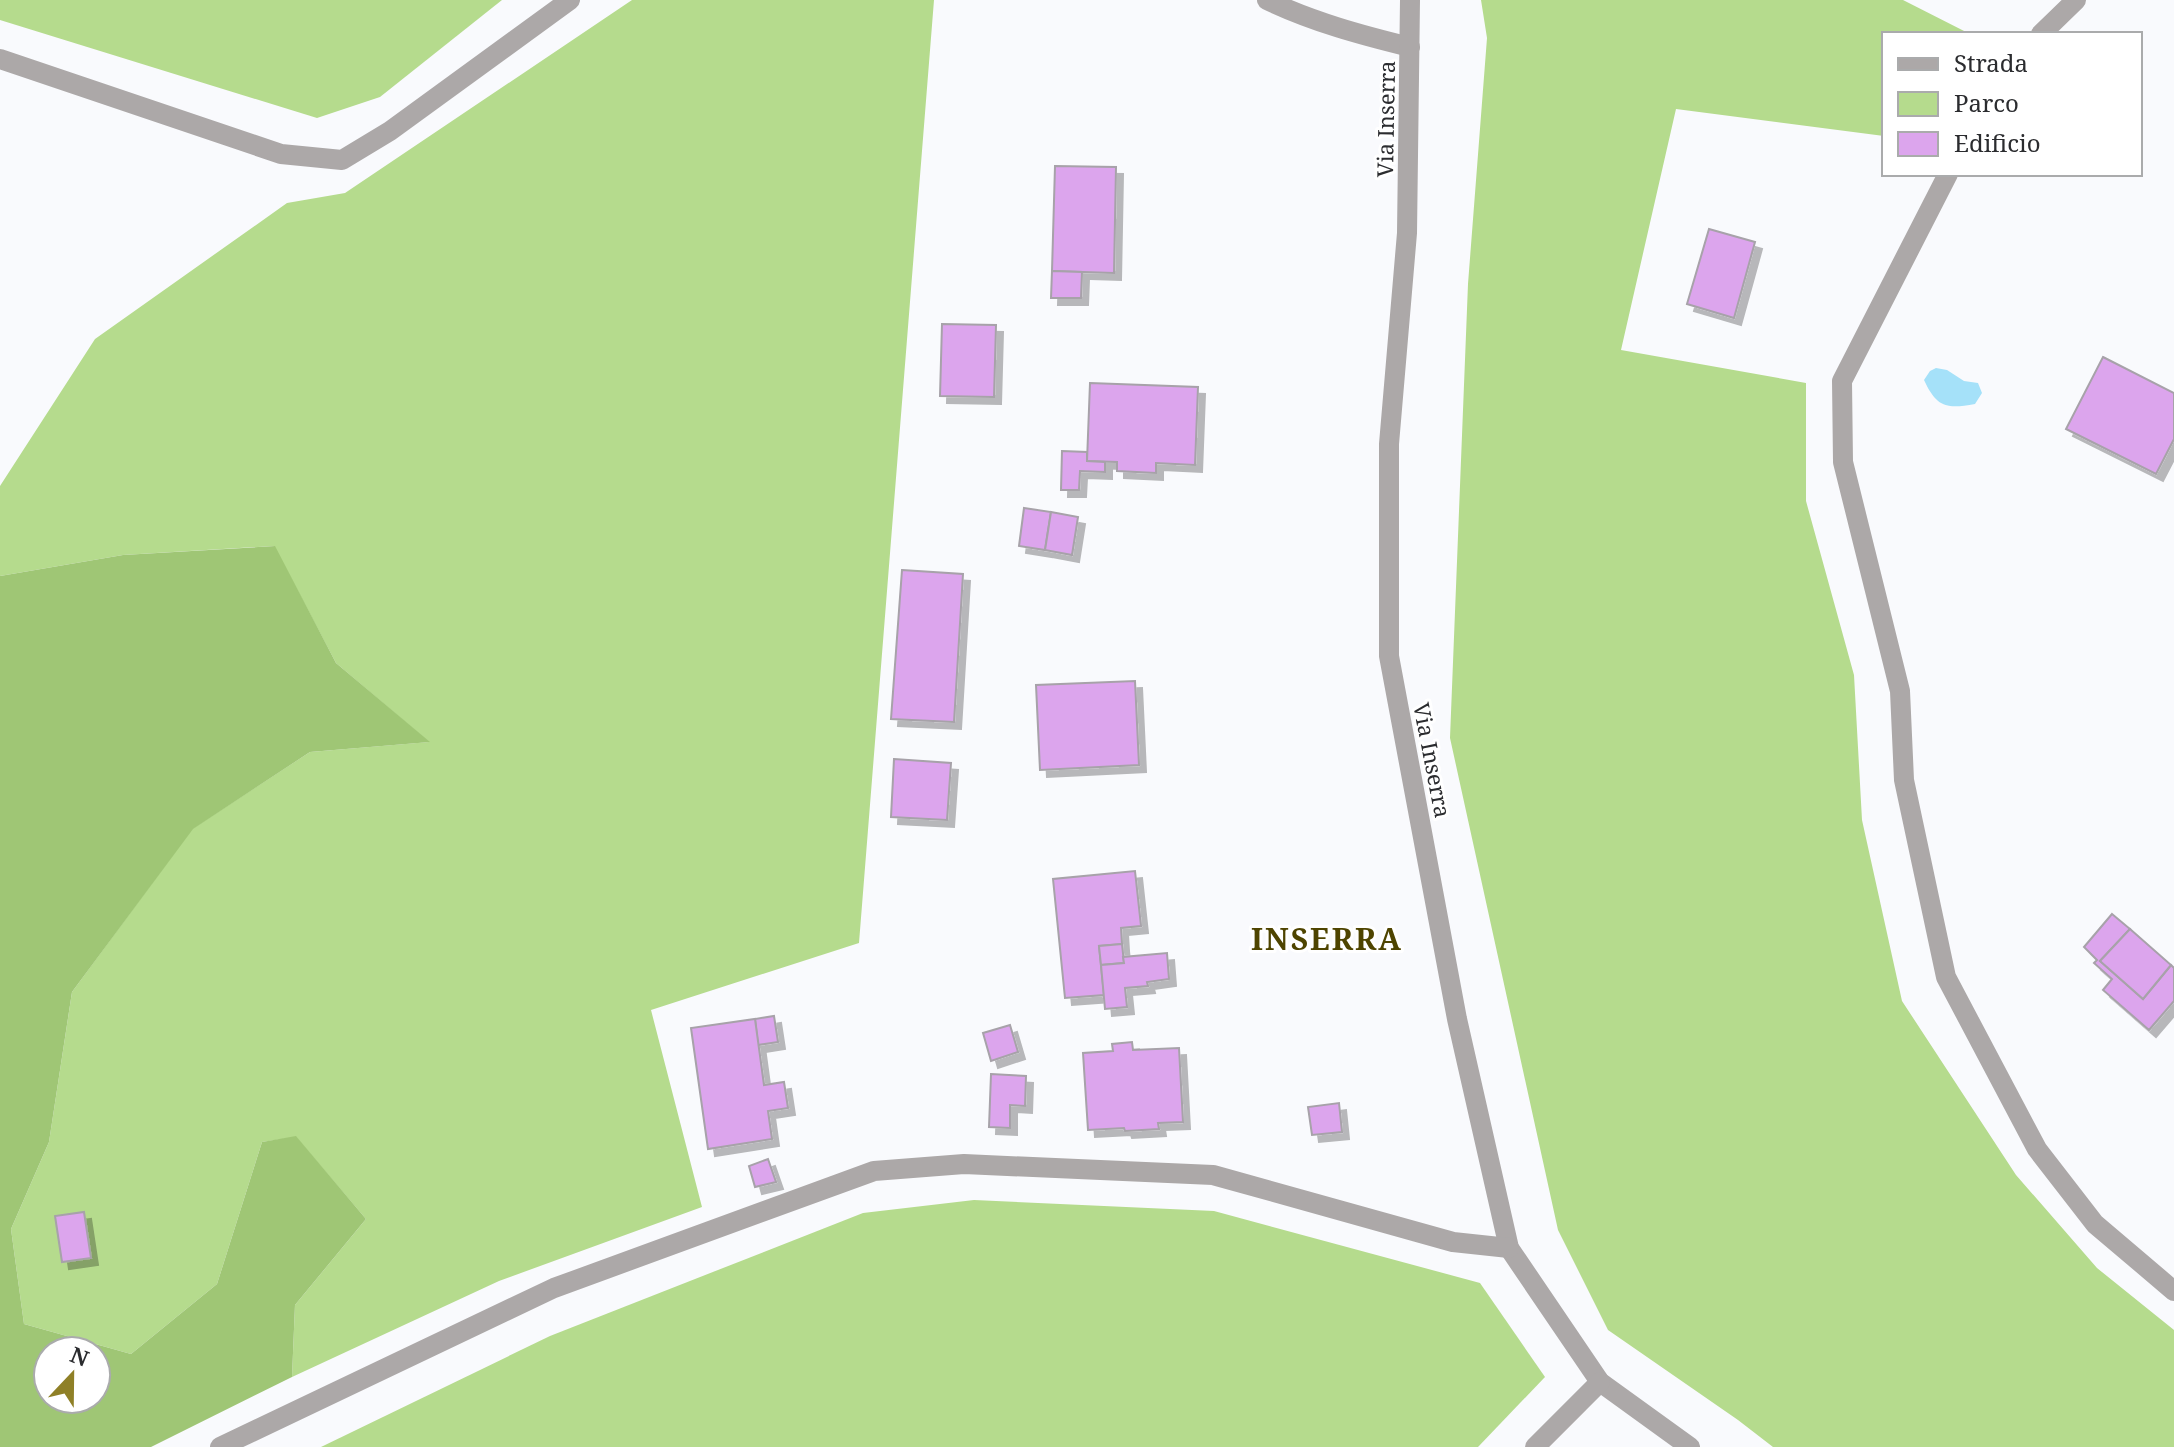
<svg xmlns="http://www.w3.org/2000/svg" width="2174" height="1447" font-family="'Noto Serif',serif">
  <style>
    .green { fill: #b5db8d }
    .forest { fill: #9fc675; fill-rule: evenodd }
    .water { fill: #a5e1f9 }
    .building { fill: #dca5ed; stroke: #a7a2a9; stroke-width: 2; filter: url(#shadow) }
    .lines { fill: none; stroke-linecap: round; stroke-linejoin: round }
    .minor { stroke: #aca8a8; stroke-width: 20 }
    .labels { text-anchor: middle; dominant-baseline: central; stroke-width: 6; stroke-linejoin: round; paint-order: stroke }
    .street-label { font-size: 22px; fill: #2b2c2f; stroke: #fff }
    .district-label { font-size: 30px; font-weight: bold; letter-spacing: 2px; fill: #4e4400; stroke: #fff }
  </style>
  <defs>
    <filter id="shadow"><feDropShadow dx="7" dy="7" stdDeviation="0" flood-color="#0004"/></filter>
  </defs>
  <rect width="100%" height="100%" fill="#f9fafd"/>
  <g class="green">
    <path d="M 0,0 L 502,0 L 380,97 L 317,118 L 0,20 Z"/>
    <path d="M 632,0 L 934,0 L 859,943 L 651,1010 L 702,1207 L 499,1281 L 292,1377 L 295,1305 L 366,1219 L 296,1137 L 262,1142 L 217,1284 L 131,1354 L 24,1324 L 11,1229 L 49,1142 L 72,992 L 192,829 L 310,752 L 429,742 L 336,663 L 274,546 L 123,555 L 0,576 L 0,486 L 95,339 L 287,203 L 345,193 Z"/>
    <path d="M 1481,0 L 1903,0 L 1970,34 L 1884,34 L 1884,136 L 1676,109 L 1621,350 L 1806,383 L 1806,501 L 1854,675 L 1862,820 L 1902,1001 L 2016,1175 L 2097,1268 L 2174,1330 L 2174,1447 L 1773,1447 L 1738,1420 L 1608,1330 L 1558,1230 L 1450,738 L 1468,284 L 1487,38 Z"/>
    <path d="M 974,1200 L 1214,1211 L 1480,1283 L 1545,1377 L 1478,1447 L 321,1447 L 550,1336 L 863,1213 Z"/>
  </g>
  <path class="forest" d="M 275,546 L 336,663 L 430,742 L 310,752 L 193,829 L 72,992 L 49,1142 L 11,1229 L 24,1324 L 131,1354 L 217,1284 L 262,1142 L 296,1136 L 366,1219 L 295,1305 L 292,1377 L 151,1447 L 0,1447 L 0,576 L 123,555 ZM 48,1351 L 96,1351 L 96,1399 L 48,1399 Z"/>
  <path class="water" d="M 1936,368 L 1947,370 L 1964,381 L 1978,383 L 1982,393 L 1975,404 C 1947,409 1937,408 1924,380 L 1930,371 Z"/>
  <g class="building">
    <path d="M 1055,166 L 1116,167 L 1114,273 L 1052,271 Z"/>
    <path d="M 1709,229 L 1755,242 L 1734,318 L 1687,304 Z"/>
    <path d="M 1052,271 L 1082,272 L 1081,298 L 1051,298 Z"/>
    <path d="M 942,324 L 996,325 L 994,397 L 940,396 Z"/>
    <path d="M 2103,357 L 2174,393 L 2174,439 L 2156,474 L 2066,429 Z"/>
    <path d="M 1090,383 L 1198,387 L 1195,465 L 1156,463 L 1156,473 L 1117,471 L 1117,462 L 1087,461 Z"/>
    <path d="M 1062,451 L 1087,452 L 1087,461 L 1105,462 L 1105,472 L 1080,471 L 1079,490 L 1061,490 Z"/>
    <path d="M 1024,508 L 1051,512 L 1045,550 L 1019,546 Z"/>
    <path d="M 1051,512 L 1078,517 L 1072,555 L 1045,550 Z"/>
    <path d="M 902,570 L 963,574 L 954,722 L 891,719 Z"/>
    <path d="M 1135,681 L 1139,765 L 1040,770 L 1036,685 Z"/>
    <path d="M 894,759 L 951,763 L 947,820 L 891,817 Z"/>
    <path d="M 1135,871 L 1141,926 L 1121,928 L 1122,944 L 1099,946 L 1104,995 L 1065,998 L 1053,879 Z"/>
    <path d="M 2112,914 L 2130,929 L 2100,961 L 2143,999 L 2171,965 L 2174,968 L 2174,1001 L 2149,1030 L 2103,990 L 2112,979 L 2094,963 L 2097,960 L 2084,947 Z"/>
    <path d="M 2130,929 L 2171,965 L 2143,999 L 2100,961 Z"/>
    <path d="M 1122,944 L 1124,963 L 1101,965 L 1099,946 Z"/>
    <path d="M 1167,953 L 1169,979 L 1147,982 L 1148,986 L 1125,988 L 1127,1007 L 1105,1009 L 1101,965 L 1124,963 L 1123,957 Z"/>
    <path d="M 774,1016 L 778,1042 L 758,1045 L 755,1019 Z"/>
    <path d="M 755,1019 L 764,1085 L 784,1082 L 788,1108 L 768,1111 L 772,1139 L 708,1149 L 691,1028 Z"/>
    <path d="M 1010,1025 L 1018,1052 L 991,1061 L 983,1033 Z"/>
    <path d="M 1132,1042 L 1133,1050 L 1179,1048 L 1183,1122 L 1158,1123 L 1159,1129 L 1125,1131 L 1124,1128 L 1088,1130 L 1083,1053 L 1113,1051 L 1112,1044 Z"/>
    <path d="M 991,1074 L 1026,1076 L 1025,1106 L 1010,1105 L 1010,1128 L 989,1127 Z"/>
    <path d="M 1339,1103 L 1342,1132 L 1312,1135 L 1308,1107 Z"/>
    <path d="M 768,1159 L 776,1182 L 755,1187 L 749,1166 Z"/>
    <path d="M 84,1212 L 91,1258 L 62,1262 L 55,1216 Z"/>
  </g>
  <g class="lines">
    <g class="minor">
      <path d="M 1267,0 C 1313,22 1361,35 1410,47"/>
      <path d="M 1410,0 L 1407,233 L 1389,444 L 1389,656 L 1457,1019 L 1509,1248 L 1600,1382 L 1690,1447"/>
      <path d="M 2041,34 L 2076,0"/>
      <path d="M 0,59 L 281,154 L 342,160 L 390,131 L 570,0"/>
      <path d="M 1948,174 L 1842,381 L 1843,462 L 1900,691 L 1904,780 L 1946,977 L 2037,1149 L 2095,1224 L 2174,1291"/>
      <path d="M 220,1447 L 554,1288 L 874,1171 L 964,1164 L 1213,1175 L 1453,1242 L 1509,1248"/>
      <path d="M 1535,1447 L 1600,1382"/>
    </g>
  </g>
  <g class="labels">
    <g class="street-label">
      <text transform="translate(1385 119) rotate(-89)">Via Inserra</text>
      <text transform="translate(1433 760) rotate(79)">Via Inserra</text>
    </g>
    <g class="district-label">
      <text x="1327" y="938">INSERRA</text>
    </g>
  </g>
  <rect x="1882" y="32" width="260" height="144" fill="#ffffff" stroke="#aaabac" stroke-width="2"/>
  <rect x="1898" y="58" width="40" height="12" fill="#aca8a8" stroke="#aaabac" stroke-width="2"/>
  <text x="1954" y="72" font-size="24" fill="#2b2c2f">Strada</text>
  <rect x="1898" y="92" width="40" height="24" fill="#b5db8d" stroke="#aaabac" stroke-width="2"/>
  <text x="1954" y="112" font-size="24" fill="#2b2c2f">Parco</text>
  <rect x="1898" y="132" width="40" height="24" fill="#dca5ed" stroke="#aaabac" stroke-width="2"/>
  <text x="1954" y="152" font-size="24" fill="#2b2c2f">Edificio</text>
  <g transform="translate(72 1375) rotate(22)"><circle r="38" fill="#ffffff" stroke="#aaabac" stroke-width="2"/>
  <path d="M0-6L14 30L0 20L-14 30Z" fill="#8f8027"/>
  <text y="-12" font-size="22" font-weight="bold" text-anchor="middle" fill="#2b2c2f">N</text>
  </g>
</svg>
